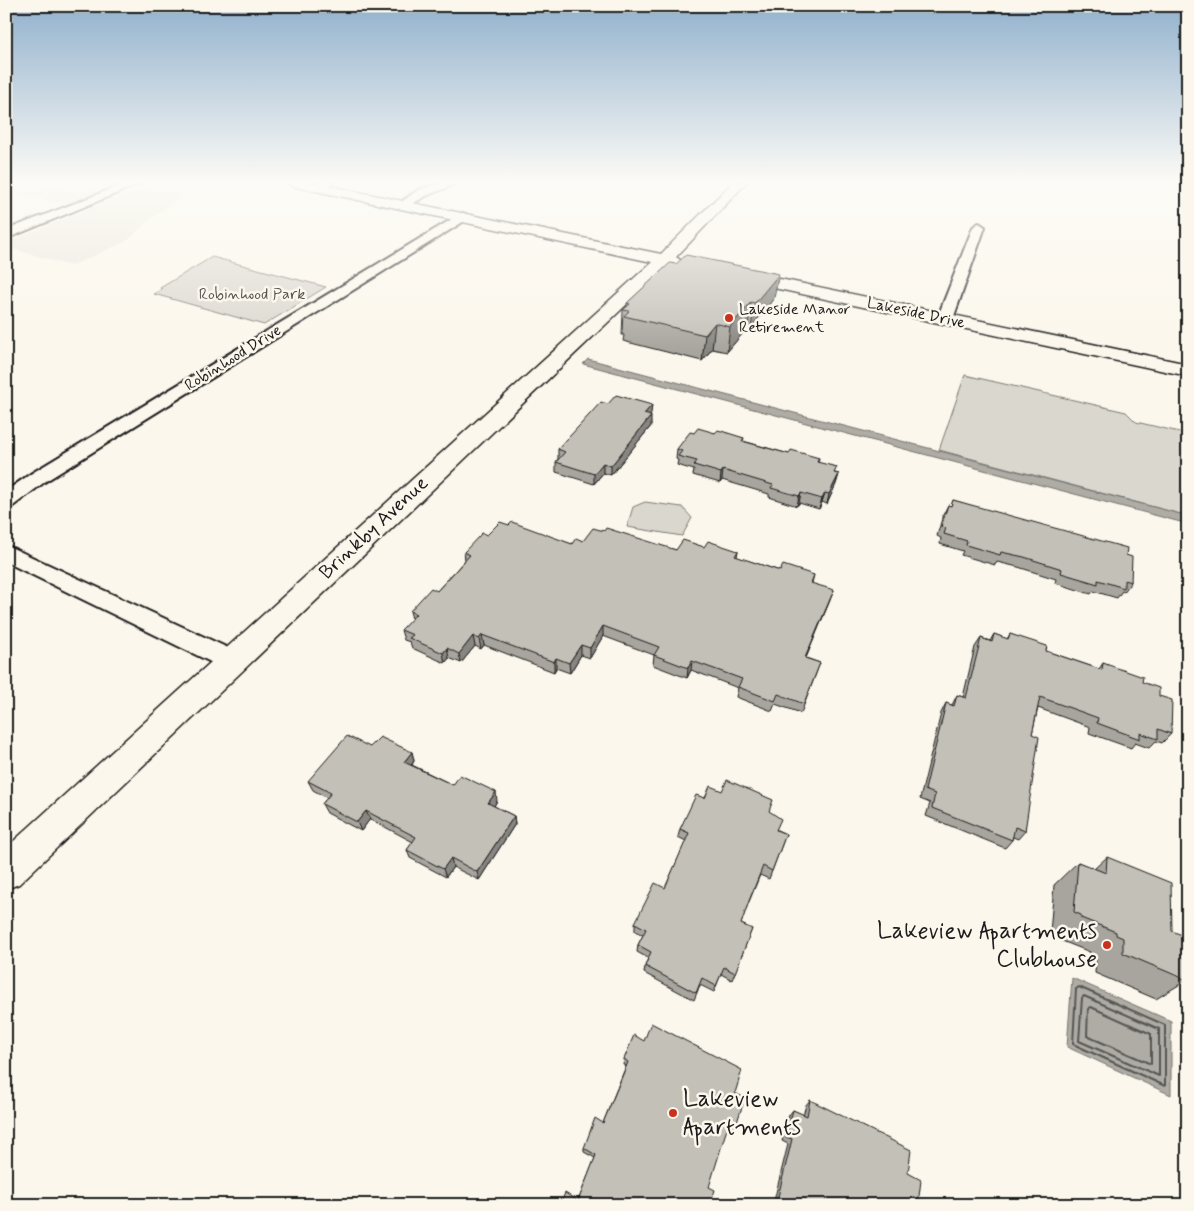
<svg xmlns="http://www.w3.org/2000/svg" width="1194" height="1211" font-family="Mynerve,sans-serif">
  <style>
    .built { fill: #eae6dc }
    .green { fill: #dad7ce; stroke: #7b7a75 }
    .water { fill: #afaca5; stroke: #74726e }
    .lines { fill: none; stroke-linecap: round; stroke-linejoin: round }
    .shore { stroke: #575653; stroke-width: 2 }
    .minor-casing { stroke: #1c1c1c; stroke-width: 4 }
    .tertiary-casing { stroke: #1c1c1c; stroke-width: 3 }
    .minor { fill: #fbf7ec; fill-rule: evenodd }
    .tertiary { fill: #fbf7ec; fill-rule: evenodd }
    .wall { fill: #a8a59e; stroke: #1c1c1c }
    .shaded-wall { fill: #888681; stroke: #1c1c1c }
    .building { fill: #c3c0b8; stroke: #1c1c1c }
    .poi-dot { fill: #c8321e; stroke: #fbf7ec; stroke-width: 2 }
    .labels { text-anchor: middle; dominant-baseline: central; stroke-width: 5; stroke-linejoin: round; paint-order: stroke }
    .far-park-label { font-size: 16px; fill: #555451; stroke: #fbf7ec }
    .far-poi-label { font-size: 16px; fill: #1c1c1c; stroke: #fbf7ec; text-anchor: start }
    .far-street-label { font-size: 16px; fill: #1c1c1c; stroke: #fbf7ec }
    .street-label { font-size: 20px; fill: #1c1c1c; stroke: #fbf7ec }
    .near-poi-label { font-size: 24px; fill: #1c1c1c; stroke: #fbf7ec; text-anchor: end }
  </style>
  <rect width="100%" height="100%" fill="#fbf7ec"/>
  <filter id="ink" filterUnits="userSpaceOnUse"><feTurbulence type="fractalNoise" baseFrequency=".02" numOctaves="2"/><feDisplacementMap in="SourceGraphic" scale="10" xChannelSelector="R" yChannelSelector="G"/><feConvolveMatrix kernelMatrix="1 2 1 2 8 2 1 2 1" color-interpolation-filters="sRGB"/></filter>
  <g filter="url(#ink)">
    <g class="built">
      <path d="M 6,182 L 128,182 L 70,205 L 6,191 Z"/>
      <path d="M 154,182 L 199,182 L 147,222 L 127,241 L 71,266 L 6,247 L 6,243 Z"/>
    </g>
    <g class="green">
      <path d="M 212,257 L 326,287 L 264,325 L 154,294 L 162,289 L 160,288 Z"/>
      <path d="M 965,375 L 1126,412 L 1136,422 L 1188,434 L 1188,516 L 939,450 Z"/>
      <path d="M 645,502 L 682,507 L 692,518 L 682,536 L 627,527 L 633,507 Z"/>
    </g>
    <g class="water">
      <path d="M 588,359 L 1188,516 L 1188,524 L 583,364 Z"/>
      <path d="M 1072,978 L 1171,1021 L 1171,1095 L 1067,1047 Z"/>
    </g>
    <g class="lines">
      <g class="shore">
        <path d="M 1079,987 L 1165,1025 L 1165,1086 L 1073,1044 L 1076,989 Z"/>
        <path d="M 1084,996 L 1159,1029 L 1159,1076 L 1079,1041 L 1082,998 Z"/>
        <path d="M 1091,1007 L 1151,1034 L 1151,1064 L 1087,1036 L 1088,1009 Z"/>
      </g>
      <g class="minor-casing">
        <g id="minor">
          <path d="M 129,182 L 144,182 L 6,239 L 6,230 Z"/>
          <path d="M 320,182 L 335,182 L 322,190 L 314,190 L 314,184 Z"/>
          <path d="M 444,182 L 460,182 L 426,196 L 403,209 L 397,205 L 418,190 Z"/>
          <path d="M 462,213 L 466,214 L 468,217 L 466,220 L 46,481 L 13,506 L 6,508 L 6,491 L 32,473 Z"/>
          <path d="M 979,223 L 985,227 L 953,319 L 951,322 L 939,322 L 937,319 L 973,227 Z"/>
          <path d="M 6,545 L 241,654 L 245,661 L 241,668 L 232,671 L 223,668 L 6,562 Z"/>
        </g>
      </g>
      <g class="tertiary-casing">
        <g id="tertiary">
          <path d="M 285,182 L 310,182 L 661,254 L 733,182 L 747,182 L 676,257 L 683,262 L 681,265 L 668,265 L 19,884 L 6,889 L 6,848 L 652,262 L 292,186 Z"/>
          <path d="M 742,271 L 1188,364 L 1188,376 L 736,280 L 734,276 L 736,272 Z"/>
        </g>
      </g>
      <use href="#minor" class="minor"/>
      <use href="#tertiary" class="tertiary"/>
    </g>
    <g class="wall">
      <path d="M 774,298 L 751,328 L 748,327 L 727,352 L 712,349 L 702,361 L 623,341 L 624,335 L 622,335 L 623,310 L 627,306 L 627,303 Z"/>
      <path d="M 651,414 L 650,416 L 651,426 L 611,475 L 603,473 L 594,484 L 556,472 L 556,462 L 558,459 L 558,449 Z"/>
      <path d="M 694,433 L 715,433 L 744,438 L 743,441 L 789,454 L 819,458 L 818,462 L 835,473 L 839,474 L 836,484 L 827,504 L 822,502 L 819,509 L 799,503 L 797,506 L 769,497 L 769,494 L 722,480 L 720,483 L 693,475 L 694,470 L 677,465 L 678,460 L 676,459 L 677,449 Z"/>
      <path d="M 953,500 L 1126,555 L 1131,582 L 1124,592 L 1122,591 L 1117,598 L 1093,591 L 1091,594 L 1055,583 L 1056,579 L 1018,567 L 997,562 L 995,565 L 961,555 L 963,551 L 940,544 L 941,538 L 937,536 L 943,515 L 948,505 L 951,506 Z"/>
      <path d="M 509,525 L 572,544 L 583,541 L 604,531 L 676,550 L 704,547 L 738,551 L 737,557 L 780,571 L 814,575 L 812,583 L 830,600 L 806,658 L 820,663 L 801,713 L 775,704 L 772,711 L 736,697 L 738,688 L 691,670 L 687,678 L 653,665 L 654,655 L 603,636 L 590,658 L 581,655 L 570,673 L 556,668 L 554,672 L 484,645 L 481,649 L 475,646 L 461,663 L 449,658 L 445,663 L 412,648 L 410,642 L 404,640 L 401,630 L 412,619 L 410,611 L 437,591 L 465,560 L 464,552 L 487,535 Z"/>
      <path d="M 994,634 L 1007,639 L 1010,634 L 1046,651 L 1099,669 L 1103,663 L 1142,682 L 1159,696 L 1171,734 L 1162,743 L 1156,741 L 1149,748 L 1135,743 L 1131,748 L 1089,733 L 1090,727 L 1038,708 L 1032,734 L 1025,831 L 1018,839 L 1013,837 L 1012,840 L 1005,848 L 926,816 L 930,803 L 920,799 L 941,713 L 946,703 L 952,705 L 957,695 L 963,697 L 975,647 L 981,638 L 990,641 Z"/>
      <path d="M 370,747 L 412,752 L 414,761 L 412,765 L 453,785 L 497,801 L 494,806 L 514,816 L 515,824 L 479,880 L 453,867 L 446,877 L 410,858 L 407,850 L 413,842 L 370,819 L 361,831 L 327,813 L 322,804 L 327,798 L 313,790 L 308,781 Z"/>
      <path d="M 705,798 L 769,811 L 777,830 L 786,834 L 769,879 L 760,875 L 746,909 L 741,924 L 752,929 L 732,980 L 721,974 L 714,992 L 700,985 L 694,1000 L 644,973 L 645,966 L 648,958 L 637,952 L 638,945 L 643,935 L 635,931 L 635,923 L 665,888 L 686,841 L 678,837 L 680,829 Z"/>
      <path d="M 1107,857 L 1172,931 L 1187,980 L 1156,999 L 1095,973 L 1096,958 L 1090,955 L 1090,952 L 1057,939 L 1057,936 L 1050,933 L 1054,885 L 1078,862 L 1094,869 Z"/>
      <path d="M 624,1059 L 735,1093 L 736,1125 L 733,1129 L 728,1127 L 578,1201 L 595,1158 L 584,1152 L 584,1148 L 603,1123 L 626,1066 L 623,1065 Z"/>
      <path d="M 810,1100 L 908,1173 L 918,1205 L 773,1205 L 788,1144 L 782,1141 L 789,1115 L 793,1110 L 803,1115 L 806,1105 Z"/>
    </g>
    <g class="shaded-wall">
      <path d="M 779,274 L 774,298 L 751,328 L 755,303 Z"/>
      <path d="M 751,302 L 748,327 L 727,352 L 730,327 Z"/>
      <path d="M 715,323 L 712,349 L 702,361 L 705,335 Z"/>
      <path d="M 652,405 L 651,414 L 643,424 L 644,414 Z"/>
      <path d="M 651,416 L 651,426 L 611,475 L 611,466 Z"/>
      <path d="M 603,463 L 603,473 L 594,484 L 594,474 Z"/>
      <path d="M 723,470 L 722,480 L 720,483 L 721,473 Z"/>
      <path d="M 839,474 L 836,484 L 827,504 L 829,494 Z"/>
      <path d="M 801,493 L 799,503 L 797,506 L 799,496 Z"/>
      <path d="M 825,493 L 822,502 L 819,509 L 822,499 Z"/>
      <path d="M 834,590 L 830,600 L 802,667 L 805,658 Z"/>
      <path d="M 603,626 L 603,636 L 590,658 L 590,648 Z"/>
      <path d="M 482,635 L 484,645 L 481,649 L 479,639 Z"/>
      <path d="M 473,636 L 475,646 L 461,663 L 459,654 Z"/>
      <path d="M 581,645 L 581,655 L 570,673 L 569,663 Z"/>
      <path d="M 447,648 L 449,658 L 445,663 L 443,653 Z"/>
      <path d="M 556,658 L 556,668 L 554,672 L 554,662 Z"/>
      <path d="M 692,661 L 691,670 L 687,678 L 688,668 Z"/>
      <path d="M 412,752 L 414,761 L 407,771 L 404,762 Z"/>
      <path d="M 496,792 L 497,801 L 490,812 L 488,803 Z"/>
      <path d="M 366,811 L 370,819 L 361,831 L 357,822 Z"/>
      <path d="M 514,816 L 515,824 L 479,880 L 477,872 Z"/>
      <path d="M 451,858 L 453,867 L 446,877 L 443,869 Z"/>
    </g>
    <g class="building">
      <path d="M 686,255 L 779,274 L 755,303 L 751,302 L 730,327 L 715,323 L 705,335 L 624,316 L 629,311 L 623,310 L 630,304 L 627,303 L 670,263 L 676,264 Z"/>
      <path d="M 616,395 L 652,405 L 644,414 L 651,416 L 611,466 L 603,463 L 594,474 L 556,462 L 565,452 L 558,449 L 601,402 L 608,404 Z"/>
      <path d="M 698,428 L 715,433 L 718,430 L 744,438 L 742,441 L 789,454 L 791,450 L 819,458 L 817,462 L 837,467 L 834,473 L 839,474 L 829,494 L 825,493 L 822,499 L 801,493 L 799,496 L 771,488 L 773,485 L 723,470 L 721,473 L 694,465 L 697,461 L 678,456 L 682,451 L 677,449 L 690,432 L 694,433 Z"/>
      <path d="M 953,500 L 1127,548 L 1126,555 L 1132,557 L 1131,582 L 1124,580 L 1124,588 L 1098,580 L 1098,584 L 1061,573 L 1062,569 L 1024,557 L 1001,552 L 1000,555 L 966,545 L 967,541 L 944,534 L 946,528 L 941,527 L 948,505 L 951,506 Z"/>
      <path d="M 500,522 L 509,525 L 512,522 L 572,544 L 576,538 L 583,541 L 593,528 L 604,531 L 606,528 L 676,550 L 683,540 L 704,547 L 708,541 L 738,551 L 735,556 L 780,571 L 783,565 L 814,575 L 811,583 L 834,590 L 805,658 L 820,663 L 804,704 L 778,694 L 775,701 L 738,687 L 742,679 L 692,661 L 688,668 L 654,655 L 659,647 L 603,626 L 590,648 L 581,645 L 569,663 L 556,658 L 554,662 L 482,635 L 479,639 L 473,636 L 459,654 L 447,648 L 443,653 L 409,638 L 413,635 L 401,630 L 416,614 L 410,611 L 431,588 L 437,591 L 470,555 L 464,552 L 482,533 L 487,535 Z"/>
      <path d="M 994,634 L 1008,639 L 1010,634 L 1047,646 L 1046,651 L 1102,670 L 1103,663 L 1143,677 L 1142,682 L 1159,688 L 1159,696 L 1172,700 L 1171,734 L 1158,729 L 1158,739 L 1140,733 L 1140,739 L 1097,723 L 1098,718 L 1040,697 L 1032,734 L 1039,737 L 1025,831 L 1015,827 L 1012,840 L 932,808 L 935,794 L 925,790 L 946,703 L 954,706 L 957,695 L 966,698 L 981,638 L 992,642 Z"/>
      <path d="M 347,736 L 370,747 L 380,737 L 412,752 L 404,762 L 453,785 L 460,775 L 496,792 L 488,803 L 514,816 L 477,872 L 451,858 L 443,869 L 407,850 L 416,837 L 366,811 L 357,822 L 322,804 L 331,793 L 308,781 Z"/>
      <path d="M 727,780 L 773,800 L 769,811 L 781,819 L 776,830 L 786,834 L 772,871 L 763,866 L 749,901 L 741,924 L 752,929 L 735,973 L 724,967 L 716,986 L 702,978 L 696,993 L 645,966 L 651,952 L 638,945 L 646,929 L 635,923 L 655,883 L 665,888 L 689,833 L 680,829 L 696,795 L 705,798 L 710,786 L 722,791 Z"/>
      <path d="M 1107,857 L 1171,883 L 1172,931 L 1187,937 L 1187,980 L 1123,953 L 1123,938 L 1116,935 L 1116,932 L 1081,918 L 1081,915 L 1074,912 L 1078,862 L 1106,873 Z"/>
      <path d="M 651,1023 L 742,1070 L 735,1093 L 745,1098 L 736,1125 L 729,1122 L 709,1187 L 715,1190 L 710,1205 L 560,1205 L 565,1193 L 578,1201 L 596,1155 L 584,1148 L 595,1118 L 603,1123 L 628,1062 L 624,1059 L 634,1035 L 644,1041 Z"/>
      <path d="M 810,1100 L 911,1150 L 908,1173 L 921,1180 L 918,1205 L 776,1205 L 792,1139 L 786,1137 L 793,1110 L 807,1116 Z"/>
    </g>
  </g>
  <linearGradient id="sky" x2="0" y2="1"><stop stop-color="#91b1cd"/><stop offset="0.52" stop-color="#fdfbf6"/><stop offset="1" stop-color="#fdfbf6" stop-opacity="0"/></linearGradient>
  <rect width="1194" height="351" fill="url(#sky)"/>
  <g class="poi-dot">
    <circle cx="729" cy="318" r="5"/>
    <circle cx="1107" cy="945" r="5"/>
    <circle cx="673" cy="1113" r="5"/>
  </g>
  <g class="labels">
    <g class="far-park-label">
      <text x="252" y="294">Robinhood Park</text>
    </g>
    <g class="far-poi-label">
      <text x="739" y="309">Lakeside Manor<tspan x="739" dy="18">Retirement</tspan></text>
    </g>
    <g class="far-street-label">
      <text transform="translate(916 313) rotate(12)">Lakeside Drive</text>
      <text transform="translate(233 358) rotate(-32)">Robinhood Drive</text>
    </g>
    <g class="street-label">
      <text transform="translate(374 528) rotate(-43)">Brinkby Avenue</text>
    </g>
    <g class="near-poi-label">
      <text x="1097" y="931">Lakeview Apartments<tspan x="1097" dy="28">Clubhouse</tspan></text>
      <text x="683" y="1099" text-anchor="start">Lakeview<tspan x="683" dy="28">Apartments</tspan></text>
    </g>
  </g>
  <rect width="1194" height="1211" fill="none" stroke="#fbf7ec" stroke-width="25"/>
  <rect x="12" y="12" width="1169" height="1186" fill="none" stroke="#1c1c1c" stroke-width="2" filter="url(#ink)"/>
</svg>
